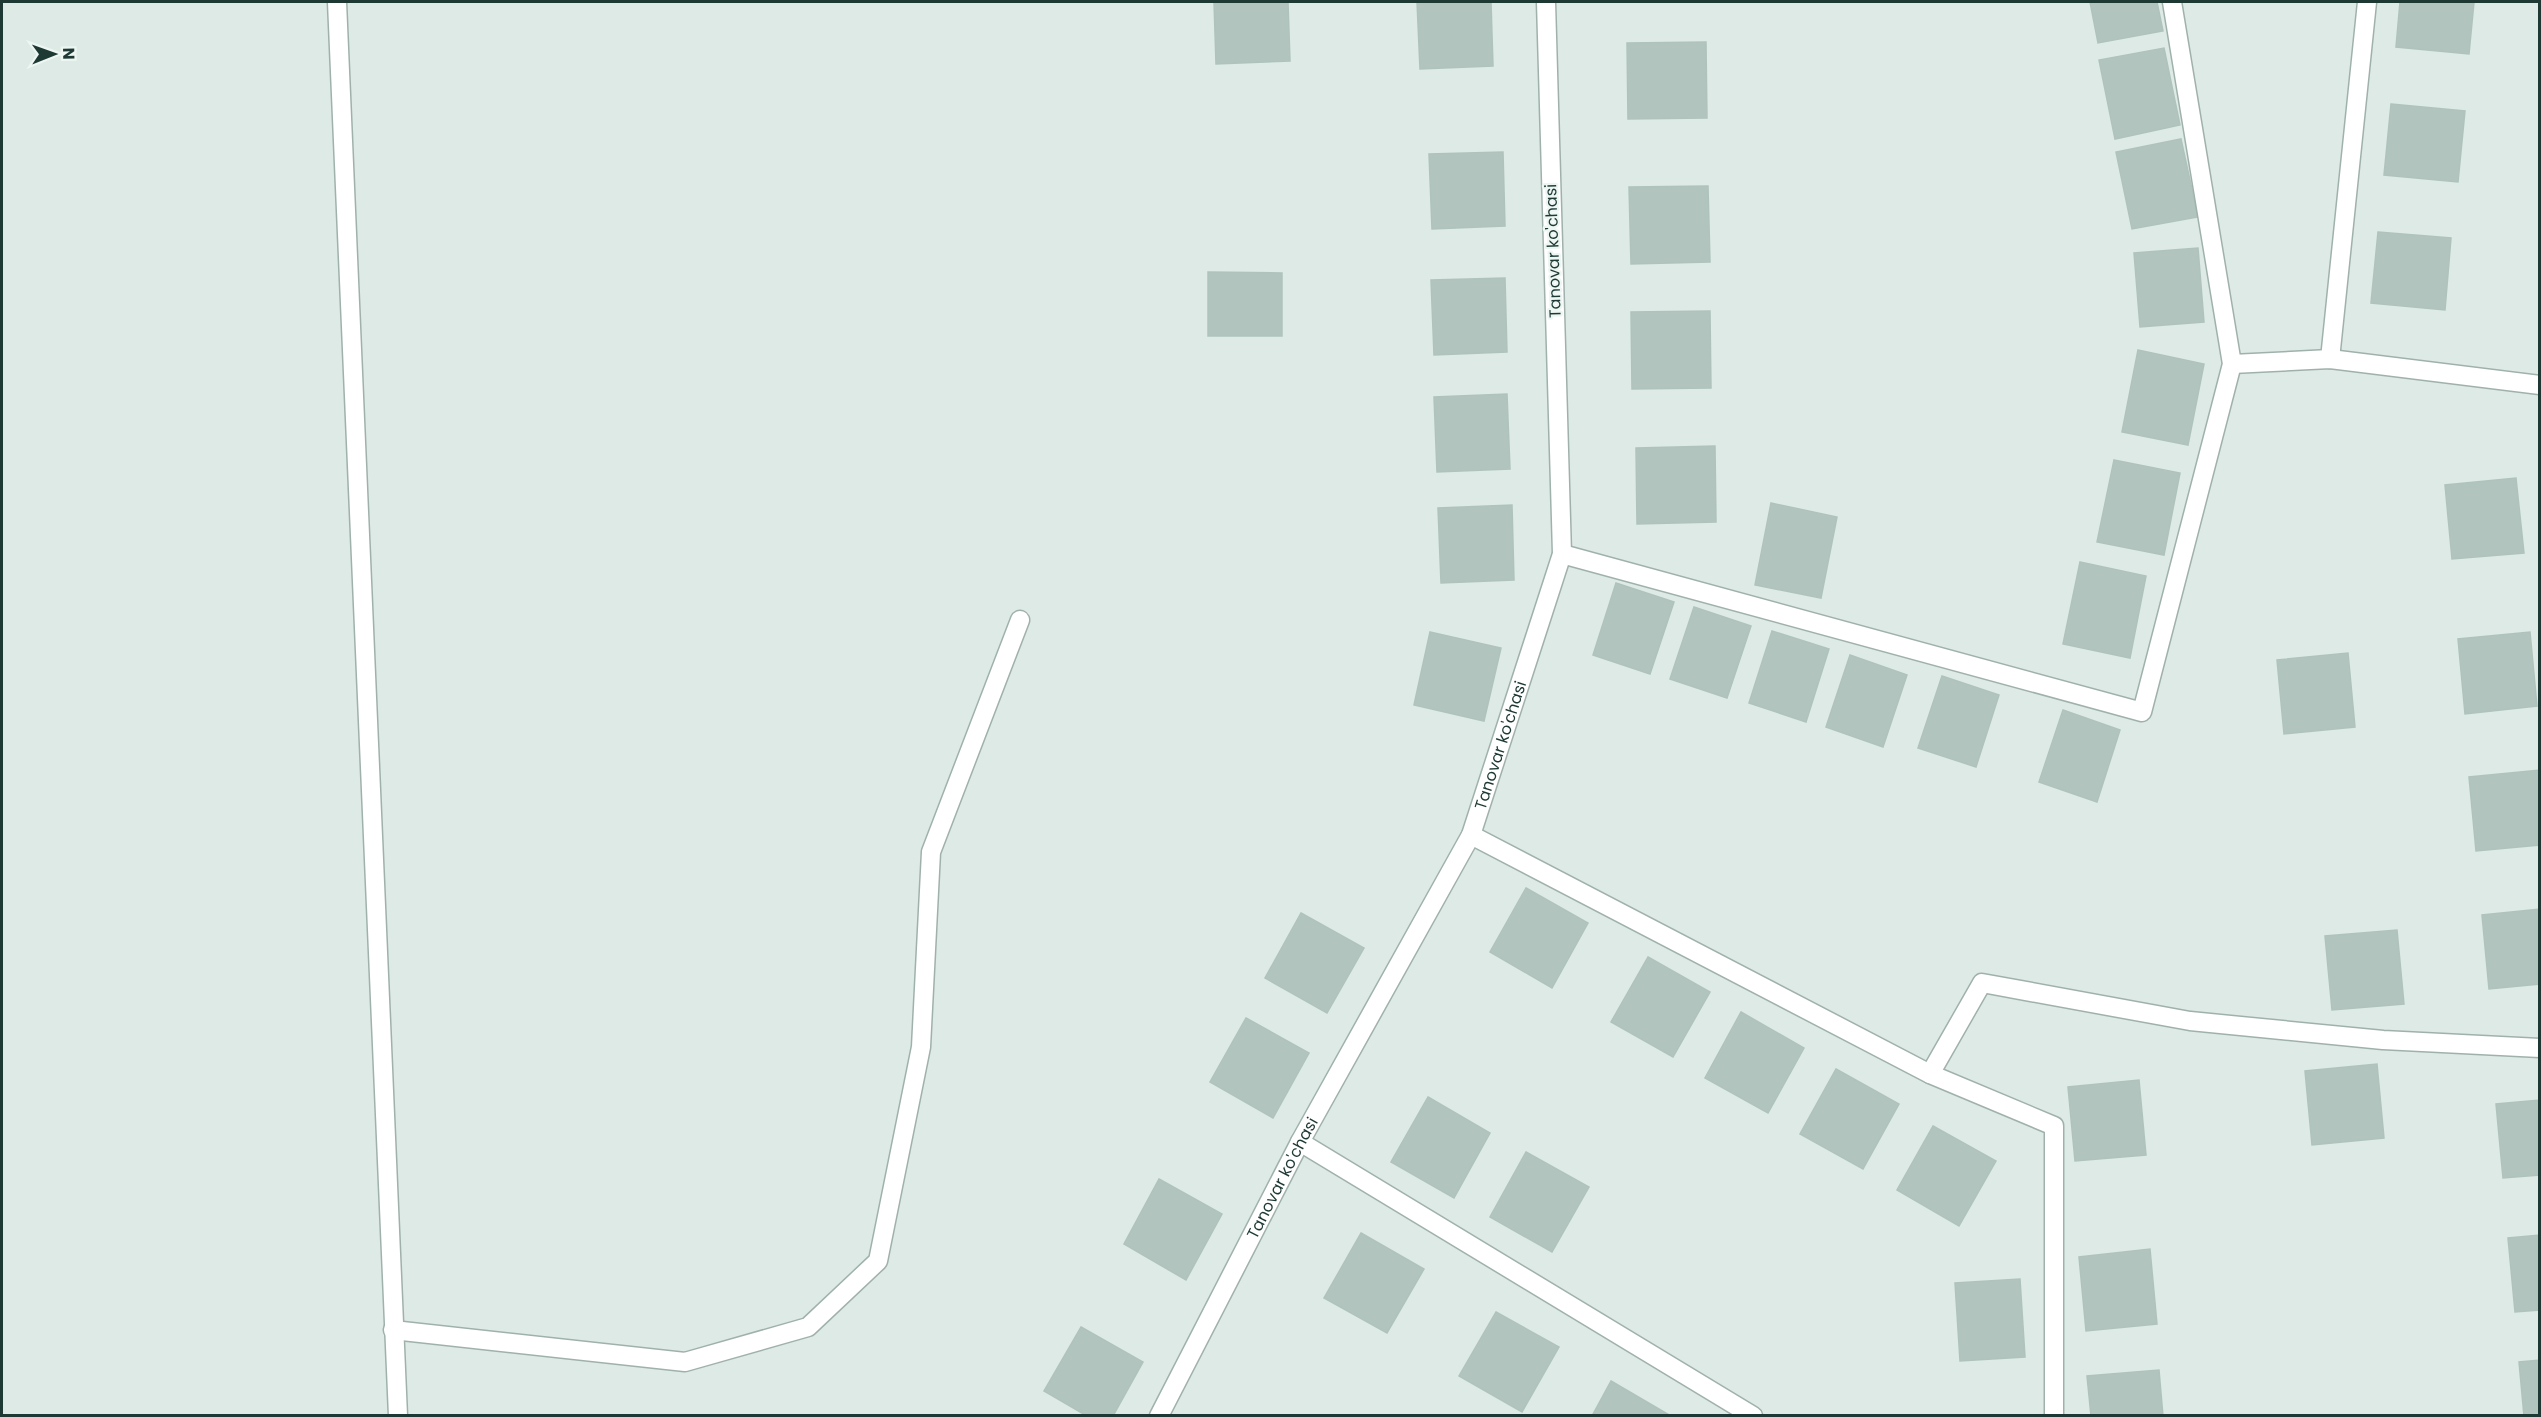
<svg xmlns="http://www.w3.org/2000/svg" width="2541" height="1417" font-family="Poppins,sans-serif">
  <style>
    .building { fill: #b2c4be; stroke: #afc3bc; stroke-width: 1.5 }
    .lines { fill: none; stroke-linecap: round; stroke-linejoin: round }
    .service-casing { stroke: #a0b1ac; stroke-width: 21 }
    .minor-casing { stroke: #a0b1ac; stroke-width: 21 }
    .service { stroke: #fff; stroke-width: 18 }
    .minor { stroke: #fff; stroke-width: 18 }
    .labels { text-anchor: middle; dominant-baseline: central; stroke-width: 4.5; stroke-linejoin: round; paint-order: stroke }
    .street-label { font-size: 16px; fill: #1e3934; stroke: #edf6f2 }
  </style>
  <rect width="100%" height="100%" fill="#ddeae5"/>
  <g class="building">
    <path d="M 1214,2 L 1288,2 L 1290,61 L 1216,64 Z"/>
    <path d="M 1417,2 L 1491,2 L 1493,66 L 1420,69 Z"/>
    <path d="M 2090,2 L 2157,2 L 2163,31 L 2098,43 Z"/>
    <path d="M 2400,2 L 2474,2 L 2469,54 L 2396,47 Z"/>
    <path d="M 1706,42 L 1707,118 L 1628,119 L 1627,43 Z"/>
    <path d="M 2164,48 L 2180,125 L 2115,139 L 2099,60 Z"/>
    <path d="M 2391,104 L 2465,111 L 2458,182 L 2384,175 Z"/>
    <path d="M 2181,139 L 2198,217 L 2132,229 L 2116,152 Z"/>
    <path d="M 1503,152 L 1505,226 L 1432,229 L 1429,154 Z"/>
    <path d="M 1708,186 L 1710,262 L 1631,264 L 1629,187 Z"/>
    <path d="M 2378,232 L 2451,238 L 2445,310 L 2371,303 Z"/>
    <path d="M 2198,248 L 2204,322 L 2140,327 L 2134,253 Z"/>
    <path d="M 1208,272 L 1282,273 L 1282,336 L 1208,336 Z"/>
    <path d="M 1505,278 L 1507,352 L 1434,355 L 1431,280 Z"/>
    <path d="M 1710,311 L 1711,388 L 1632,389 L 1631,312 Z"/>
    <path d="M 2138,350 L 2204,364 L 2188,445 L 2122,432 Z"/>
    <path d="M 1507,394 L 1510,469 L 1437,472 L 1434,397 Z"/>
    <path d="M 1715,446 L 1716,522 L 1637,524 L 1636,448 Z"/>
    <path d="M 2114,460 L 2180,473 L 2164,555 L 2097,542 Z"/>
    <path d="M 2516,478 L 2524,553 L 2452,559 L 2445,485 Z"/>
    <path d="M 1771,503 L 1837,517 L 1821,598 L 1755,585 Z"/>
    <path d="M 1512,505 L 1514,580 L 1441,583 L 1438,508 Z"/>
    <path d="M 2080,562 L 2146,576 L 2130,658 L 2063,644 Z"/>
    <path d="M 1616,583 L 1674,602 L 1650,674 L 1593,655 Z"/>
    <path d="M 1694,607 L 1751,626 L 1727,698 L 1670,679 Z"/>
    <path d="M 1772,631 L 1829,649 L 1806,722 L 1749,703 Z"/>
    <path d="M 1430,632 L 1501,648 L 1484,721 L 1414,705 Z"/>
    <path d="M 2530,632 L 2537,706 L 2465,714 L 2458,639 Z"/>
    <path d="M 2348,653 L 2355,727 L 2284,734 L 2277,660 Z"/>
    <path d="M 1850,655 L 1907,675 L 1883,747 L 1826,727 Z"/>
    <path d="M 1942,676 L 1999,695 L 1976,767 L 1918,748 Z"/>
    <path d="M 2063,710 L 2120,730 L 2097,802 L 2039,782 Z"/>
    <path d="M 2540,770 L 2540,845 L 2476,851 L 2469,777 Z"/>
    <path d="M 1526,888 L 1588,923 L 1552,988 L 1490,952 Z"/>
    <path d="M 2540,909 L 2540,984 L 2489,989 L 2482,915 Z"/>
    <path d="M 1301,913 L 1364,948 L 1327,1013 L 1265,978 Z"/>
    <path d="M 2397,930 L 2404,1004 L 2332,1010 L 2325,936 Z"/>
    <path d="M 1648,957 L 1710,992 L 1673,1057 L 1611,1022 Z"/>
    <path d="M 1741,1012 L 1804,1048 L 1768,1113 L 1705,1078 Z"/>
    <path d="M 1246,1018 L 1309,1053 L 1273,1118 L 1210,1082 Z"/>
    <path d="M 2377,1064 L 2384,1138 L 2312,1145 L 2305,1071 Z"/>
    <path d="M 1836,1069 L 1899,1104 L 1863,1169 L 1800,1134 Z"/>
    <path d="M 2139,1080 L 2146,1155 L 2075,1161 L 2068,1087 Z"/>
    <path d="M 1428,1097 L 1490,1133 L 1454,1198 L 1391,1162 Z"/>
    <path d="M 2540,1100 L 2540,1175 L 2503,1178 L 2496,1104 Z"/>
    <path d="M 1933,1126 L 1996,1161 L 1959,1226 L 1897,1190 Z"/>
    <path d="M 1526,1152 L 1589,1187 L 1552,1252 L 1490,1217 Z"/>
    <path d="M 1159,1179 L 1222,1214 L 1186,1280 L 1124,1244 Z"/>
    <path d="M 1361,1233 L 1424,1269 L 1387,1333 L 1324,1298 Z"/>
    <path d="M 2540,1235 L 2540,1310 L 2515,1312 L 2508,1238 Z"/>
    <path d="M 2150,1249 L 2157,1324 L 2086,1331 L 2079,1257 Z"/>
    <path d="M 2020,1279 L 2025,1357 L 1960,1361 L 1955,1283 Z"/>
    <path d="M 1496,1312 L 1559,1347 L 1522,1412 L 1459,1376 Z"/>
    <path d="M 1081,1327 L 1143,1362 L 1113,1416 L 1087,1416 L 1044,1391 Z"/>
    <path d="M 2540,1360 L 2540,1416 L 2524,1416 L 2519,1362 Z"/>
    <path d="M 2159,1370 L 2163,1416 L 2091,1416 L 2087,1376 Z"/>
    <path d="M 1611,1381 L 1671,1416 L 1592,1416 Z"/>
  </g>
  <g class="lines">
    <g class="service-casing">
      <g id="service">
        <path d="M 337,2 L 398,1416"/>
        <path d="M 393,1330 L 685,1362 L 808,1327 L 878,1261 L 921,1047 L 931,852 L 1020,620"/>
      </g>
    </g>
    <g class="minor-casing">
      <g id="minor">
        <path d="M 2330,359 L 2367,2"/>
        <path d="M 2232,364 L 2330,359 L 2540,385"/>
        <path d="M 1562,554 L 2142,712 L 2232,364 L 2172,2"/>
        <path d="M 1471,835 L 1930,1074 L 2054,1126 L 2054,1416"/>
        <path d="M 1930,1074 L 1982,983 L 2190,1021 L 2383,1040 L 2540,1048"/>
        <path d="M 1300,1142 L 1753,1416"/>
        <path id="s1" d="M 1159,1416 L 1300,1142 L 1471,835 L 1562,554 L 1546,2"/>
      </g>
    </g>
    <use href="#service" class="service"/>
    <use href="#minor" class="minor"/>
  </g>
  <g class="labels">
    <g class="street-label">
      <text transform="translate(1553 251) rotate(-92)">Tanovar ko'chasi</text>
      <text stroke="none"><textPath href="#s1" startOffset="754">Tanovar ko'chasi</textPath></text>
      <text stroke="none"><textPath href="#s1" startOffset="268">Tanovar ko'chasi</textPath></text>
    </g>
  </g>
  <rect width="2541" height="1417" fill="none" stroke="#1e3934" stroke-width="6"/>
  <g transform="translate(54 54) rotate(89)" stroke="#edf6f2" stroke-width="4.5" paint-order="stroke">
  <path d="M0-4.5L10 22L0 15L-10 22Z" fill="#1e3934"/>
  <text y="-9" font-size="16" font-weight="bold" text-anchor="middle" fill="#1e3934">N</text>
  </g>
</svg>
